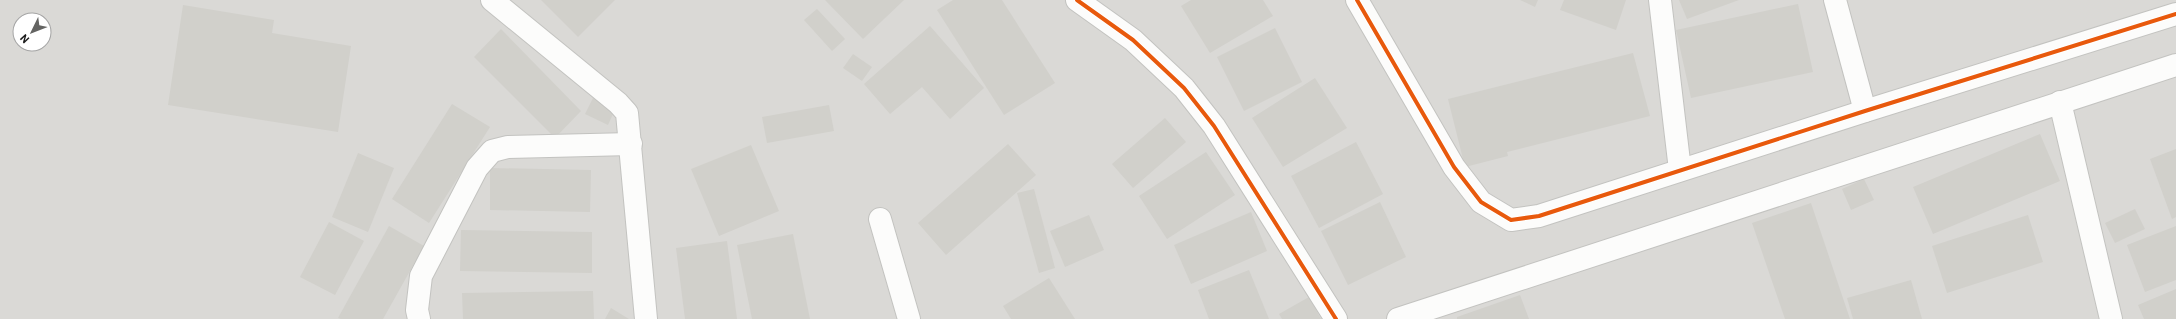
<svg xmlns="http://www.w3.org/2000/svg" width="2176" height="319" font-family="Barlow,sans-serif">
  <style>
    .residential { fill: #dad9d6; fill-rule: evenodd }
    .building { fill: #d1d0cb }
    .lines { fill: none; stroke-linecap: round; stroke-linejoin: round }
    .minor-casing { stroke: #c3c3c0; stroke-width: 24 }
    .minor { stroke: #fcfcfb; stroke-width: 22 }
    .cycleway-casing { stroke: #fff; stroke-width: 6 }
    .cycleway { stroke: #e8590c; stroke-width: 4 }
  </style>
  <rect width="100%" height="100%" fill="#ebeae4"/>
  <path class="residential" d="M 0,0 L 2176,0 L 2176,319 L 0,319 ZM 20,20 L 44,20 L 44,44 L 20,44 Z"/>
  <g class="building">
    <path d="M 541,0 L 615,0 L 578,37 Z"/>
    <path d="M 825,0 L 904,0 L 863,39 Z"/>
    <path d="M 953,0 L 1002,0 L 1055,83 L 1004,115 L 937,10 Z"/>
    <path d="M 1191,0 L 1263,0 L 1273,16 L 1210,53 L 1181,6 Z"/>
    <path d="M 1520,0 L 1538,0 L 1535,7 Z"/>
    <path d="M 1564,0 L 1626,0 L 1616,30 L 1560,10 Z"/>
    <path d="M 1679,0 L 1739,0 L 1687,19 Z"/>
    <path d="M 1798,4 L 1813,72 L 1691,98 L 1676,30 Z"/>
    <path d="M 183,5 L 274,20 L 272,33 L 351,46 L 338,132 L 168,105 Z"/>
    <path d="M 817,9 L 845,39 L 832,51 L 804,20 Z"/>
    <path d="M 930,26 L 984,88 L 950,119 L 922,87 L 890,114 L 864,84 Z"/>
    <path d="M 1275,28 L 1302,82 L 1244,111 L 1217,57 Z"/>
    <path d="M 501,29 L 581,111 L 555,138 L 474,57 Z"/>
    <path d="M 1633,53 L 1650,116 L 1507,152 L 1508,156 L 1465,167 L 1448,99 Z"/>
    <path d="M 853,54 L 872,67 L 862,81 L 843,68 Z"/>
    <path d="M 1315,78 L 1347,128 L 1283,167 L 1252,118 Z"/>
    <path d="M 595,94 L 617,105 L 608,125 L 585,114 Z"/>
    <path d="M 452,104 L 490,127 L 429,223 L 392,199 Z"/>
    <path d="M 829,105 L 834,131 L 767,143 L 762,117 Z"/>
    <path d="M 1165,118 L 1186,142 L 1133,188 L 1112,164 Z"/>
    <path d="M 2040,134 L 2060,181 L 1933,234 L 1913,187 Z"/>
    <path d="M 1356,142 L 1383,194 L 1319,228 L 1291,176 Z"/>
    <path d="M 1008,144 L 1036,175 L 946,255 L 918,223 Z"/>
    <path d="M 751,145 L 779,211 L 719,236 L 691,169 Z"/>
    <path d="M 2176,149 L 2176,217 L 2172,219 L 2150,159 Z"/>
    <path d="M 1206,152 L 1235,195 L 1167,239 L 1139,196 Z"/>
    <path d="M 358,153 L 394,168 L 368,232 L 332,217 Z"/>
    <path d="M 490,168 L 591,170 L 590,212 L 490,210 Z"/>
    <path d="M 1864,179 L 1874,200 L 1851,210 L 1842,189 Z"/>
    <path d="M 1034,189 L 1055,268 L 1039,273 L 1017,193 Z"/>
    <path d="M 1380,202 L 1406,257 L 1348,285 L 1321,231 Z"/>
    <path d="M 1811,203 L 1850,319 L 1785,319 L 1752,223 Z"/>
    <path d="M 2135,209 L 2145,229 L 2115,243 L 2105,223 Z"/>
    <path d="M 1251,212 L 1267,251 L 1191,284 L 1174,245 Z"/>
    <path d="M 1089,215 L 1104,250 L 1065,267 L 1050,231 Z"/>
    <path d="M 2028,215 L 2043,262 L 1947,293 L 1932,246 Z"/>
    <path d="M 329,222 L 364,241 L 335,295 L 300,277 Z"/>
    <path d="M 389,226 L 424,246 L 383,319 L 341,319 L 338,318 Z"/>
    <path d="M 2176,226 L 2176,280 L 2145,292 L 2127,245 Z"/>
    <path d="M 461,230 L 592,232 L 592,273 L 460,271 Z"/>
    <path d="M 793,234 L 810,319 L 752,319 L 737,245 Z"/>
    <path d="M 727,241 L 737,319 L 685,319 L 676,248 Z"/>
    <path d="M 1249,270 L 1269,319 L 1209,319 L 1198,290 Z"/>
    <path d="M 1049,278 L 1075,319 L 1011,319 L 1003,306 Z"/>
    <path d="M 1911,280 L 1922,319 L 1853,319 L 1847,298 Z"/>
    <path d="M 2176,289 L 2176,319 L 2144,319 L 2138,305 Z"/>
    <path d="M 593,291 L 594,319 L 463,319 L 462,293 Z"/>
    <path d="M 1520,295 L 1529,319 L 1457,319 L 1457,317 Z"/>
    <path d="M 1309,297 L 1321,319 L 1282,319 L 1279,314 Z"/>
    <path d="M 611,308 L 629,319 L 605,319 Z"/>
  </g>
  <g class="lines">
    <g class="minor-casing">
      <g id="minor">
        <path d="M 492,0 L 618,103 L 627,113 L 646,319"/>
        <path d="M 1077,0 L 1133,40 L 1184,88 L 1214,126 L 1336,319"/>
        <path d="M 1357,0 L 1454,167 L 1481,202 L 1511,220 L 1539,216 L 1865,111 L 2176,14"/>
        <path d="M 1660,0 L 1680,170"/>
        <path d="M 1835,0 L 1865,111"/>
        <path d="M 2060,102 L 2111,319"/>
        <path d="M 880,219 L 909,319"/>
        <path d="M 419,319 L 417,310 L 421,276 L 477,168 L 492,151 L 508,147 L 631,144"/>
        <path d="M 1398,319 L 2176,65"/>
      </g>
    </g>
    <use href="#minor" class="minor"/>
    <g class="cycleway-casing">
      <g id="cycleway">
        <path d="M 1077,0 L 1133,40 L 1184,88 L 1214,126 L 1336,319"/>
        <path d="M 1357,0 L 1454,167 L 1481,202 L 1511,220 L 1539,216 L 1865,111 L 2176,14"/>
      </g>
    </g>
    <use href="#cycleway" class="cycleway"/>
  </g>
  <g transform="translate(32 32) rotate(227)"><circle r="19" fill="#ffffff" stroke="#a4a4a4"/>
  <path d="M0-3L7 15L0 10L-7 15Z" fill="#646462"/>
  <text y="-6" font-size="11" font-weight="bold" text-anchor="middle" fill="#1c1c1c">N</text>
  </g>
</svg>
